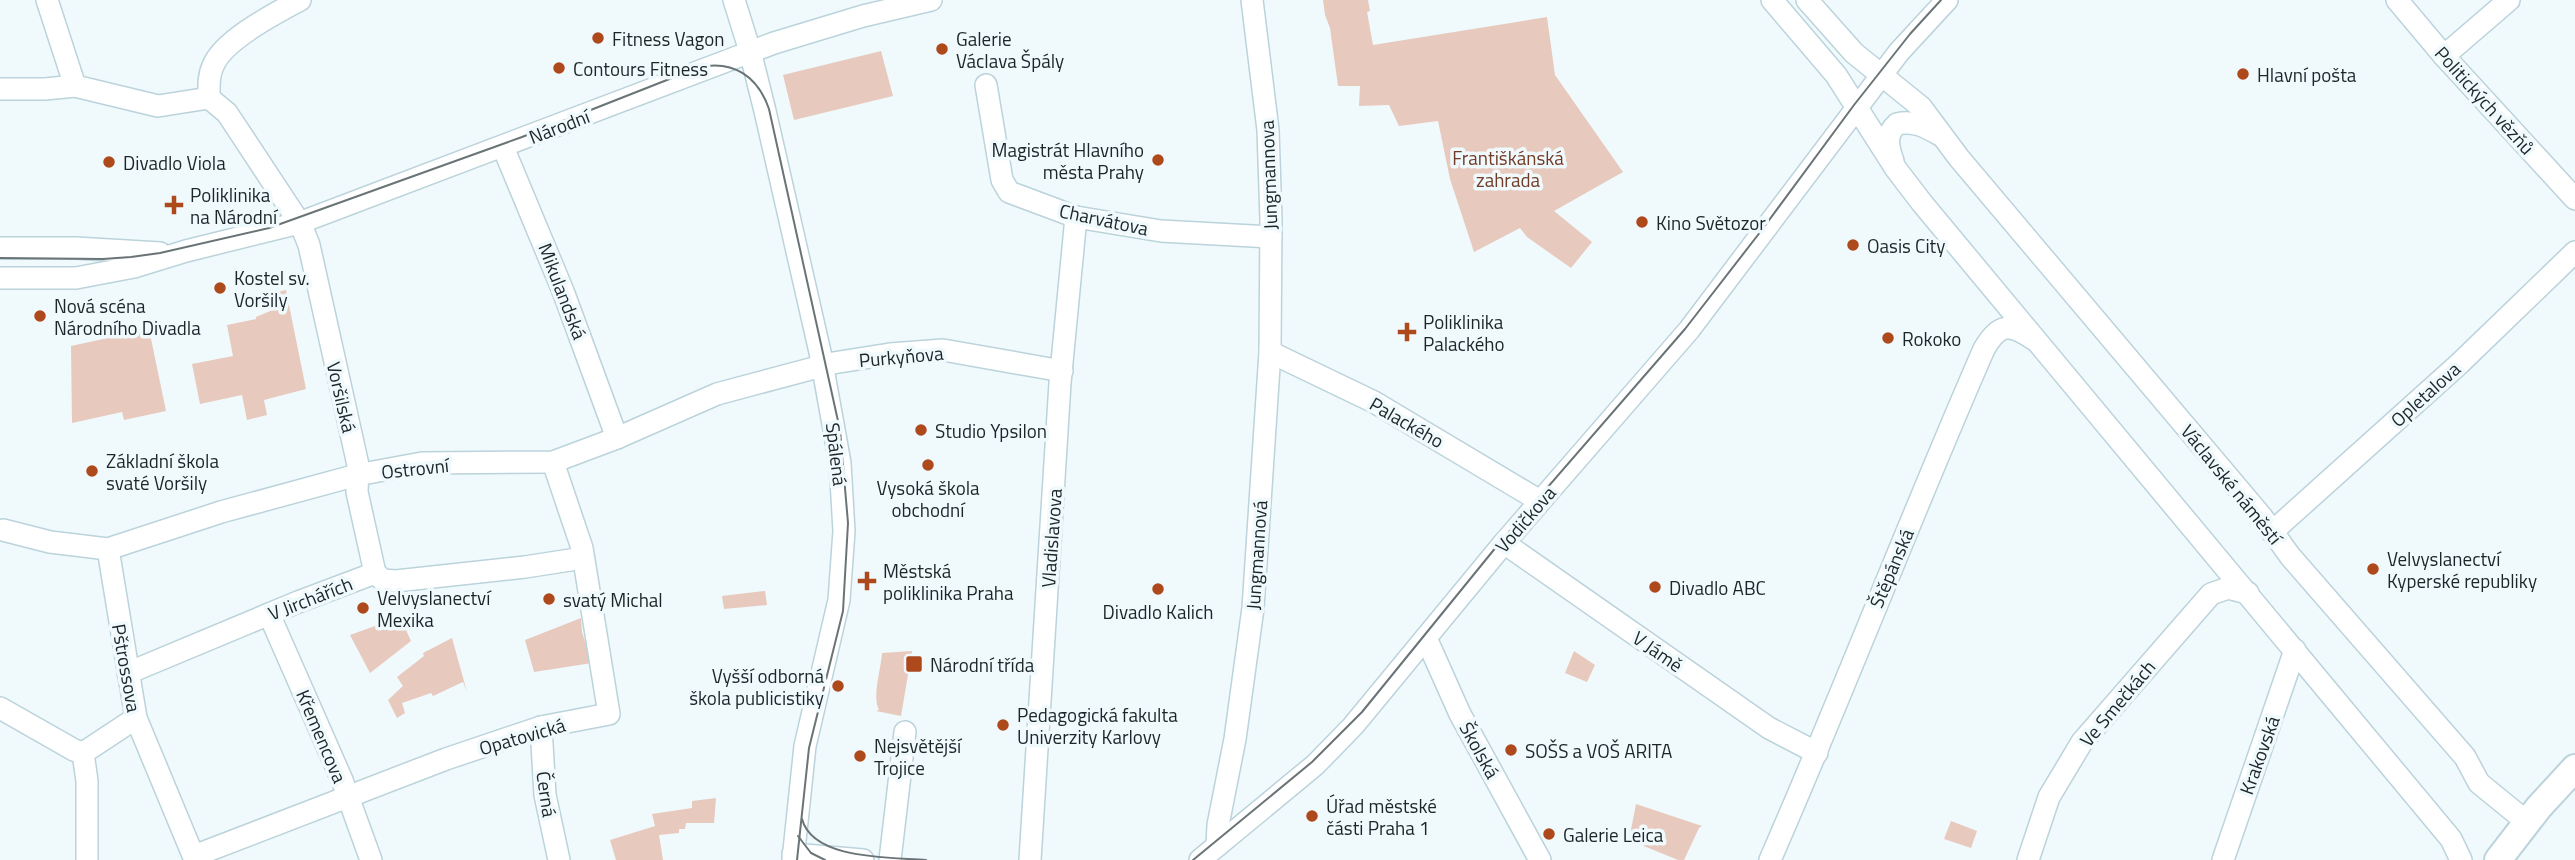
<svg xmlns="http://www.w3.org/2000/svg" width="2575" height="860" font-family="'Titillium Web',sans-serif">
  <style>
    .green { fill: #e7c9be }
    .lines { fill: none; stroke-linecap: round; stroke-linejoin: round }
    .minor-casing { stroke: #bbd3db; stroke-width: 24 }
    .major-casing { stroke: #bbd3db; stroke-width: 30 }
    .minor { stroke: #fff; stroke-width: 21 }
    .major { stroke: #fff; stroke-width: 26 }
    .tram { stroke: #6a7477; stroke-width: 2 }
    .poi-dot { fill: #ae491c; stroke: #f0fafd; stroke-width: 2.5 }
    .labels { text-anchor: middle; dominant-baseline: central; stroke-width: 7; stroke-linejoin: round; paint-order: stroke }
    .poi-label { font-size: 19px; fill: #1c2528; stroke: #f0fafd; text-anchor: start }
    .street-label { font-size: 19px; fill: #1c2528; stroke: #f0fafd }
    .park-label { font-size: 19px; fill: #713b26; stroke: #f0fafd }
  </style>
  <rect width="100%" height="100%" fill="#f0fafd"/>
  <g class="green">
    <path d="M 1323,0 L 1368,0 L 1370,11 L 1367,12 L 1373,45 L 1547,17 L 1555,75 L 1623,172 L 1554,211 L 1592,242 L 1571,268 L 1527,237 L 1520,228 L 1474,252 L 1450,179 L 1438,121 L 1399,126 L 1389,105 L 1359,106 L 1360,86 L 1338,86 L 1330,28 L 1325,15 Z"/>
    <path d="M 881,51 L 893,96 L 794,120 L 783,75 Z"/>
    <path d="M 286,290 L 306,389 L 264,400 L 267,415 L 247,420 L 242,395 L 200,404 L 192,364 L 233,356 L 227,325 L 256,319 L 256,317 L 275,309 L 272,293 Z"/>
    <path d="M 149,329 L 166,411 L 124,420 L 122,412 L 72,423 L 71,346 Z"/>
    <path d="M 765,591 L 767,605 L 724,609 L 722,596 Z"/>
    <path d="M 400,617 L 411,641 L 370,673 L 350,635 Z"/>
    <path d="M 581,618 L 582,632 L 592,663 L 534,672 L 525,640 Z"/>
    <path d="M 452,638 L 467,692 L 463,682 L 433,696 L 431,693 L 402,703 L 405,713 L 397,718 L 388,700 L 403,686 L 397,677 L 424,656 L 423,653 Z"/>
    <path d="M 912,651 L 901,716 L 876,711 L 879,710 C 872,695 881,670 882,653 Z"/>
    <path d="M 1574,651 L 1595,665 L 1587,682 L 1565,673 Z"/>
    <path d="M 716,798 L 714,823 L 686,823 L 685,829 L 679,829 L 679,833 L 659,835 L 663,860 L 616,860 L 610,840 L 655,826 L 652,814 L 692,808 L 692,801 Z"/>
    <path d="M 1636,804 L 1702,826 L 1699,828 L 1684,860 L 1678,860 L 1629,840 Z"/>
    <path d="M 1951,821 L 1977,831 L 1971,848 L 1944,839 Z"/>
  </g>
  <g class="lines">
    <g class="minor-casing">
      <g id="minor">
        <path d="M 47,0 L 75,86 L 158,106 L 209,98 L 227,113 L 301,225 L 309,245 L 358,465 L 357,492 L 375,573"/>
        <path d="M 734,0 L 750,51 L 765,111 L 820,352 L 840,463 L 844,531 L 839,600 L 805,746 L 793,860"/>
        <path d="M 1772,0 L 1836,75 L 1896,169 L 1922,203 L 2451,839 L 2461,860"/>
        <path d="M 1807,0 L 1854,53 L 1921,107 L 1959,158 L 2262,517 L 2290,556 L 2465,757 L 2479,783 L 2517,814 L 2530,819"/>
        <path d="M 2397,0 L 2444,56 L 2575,199"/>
        <path d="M 2444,56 L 2509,0"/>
        <path d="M 986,85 L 1002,180 L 1009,192 L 1076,217 L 1161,231 L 1271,237"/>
        <path d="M 0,89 L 45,89 L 75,86"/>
        <path d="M 209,98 C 209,87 208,76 213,66 C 223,40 276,13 300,0"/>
        <path d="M 503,147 L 563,291 L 617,438"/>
        <path d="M 1893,161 C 1888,147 1885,134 1897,124 C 1914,120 1926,127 1940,135"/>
        <path d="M 0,248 L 76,248 L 160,253"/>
        <path d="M 0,278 L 76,278 L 134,267 L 186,251 L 299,223 L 774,43 L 863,16 L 931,0"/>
        <path d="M 1270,352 L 1374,402 L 1540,501"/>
        <path d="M 3,530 L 50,542 L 108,549 L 221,512 L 357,475 L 422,463 L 553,462 L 617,438 L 717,394 L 833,363 L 890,354 L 943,350 L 1062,371"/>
        <path d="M 2272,532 L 2459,364 L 2575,252"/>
        <path d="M 1504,543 L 1769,728 L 1817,753"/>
        <path d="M 108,549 L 136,718 L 195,860"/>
        <path d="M 375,573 L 383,580 L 396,581 L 525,567 L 583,558"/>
        <path d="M 269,614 L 342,780 L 371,860"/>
        <path d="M 1426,638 L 1460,714 L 1540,860"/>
        <path d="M 128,673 L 298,602 L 375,573"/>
        <path d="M 0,708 L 74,750 L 83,753"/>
        <path d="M 541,727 L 545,795 L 559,860"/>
        <path d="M 83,753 L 87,781 L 87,860"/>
        <path d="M 83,753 L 136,718"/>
        <path d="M 1217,846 L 1218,825 L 1235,739 L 1253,608 L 1270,352 L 1271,220 L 1268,130 L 1252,0"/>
        <path d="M 793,854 L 863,860"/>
        <path d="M 194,856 L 446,759 L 541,727 L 609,714 L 582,548 L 553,462"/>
        <path d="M 890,860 L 905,732"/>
        <path d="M 1030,860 L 1060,383 L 1076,217"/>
        <path d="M 1200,860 L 1315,765 L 1353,726 L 1504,543 L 1689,330 L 1899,52 L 1947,0"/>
        <path d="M 1770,860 C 1844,691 1910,518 1984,349 C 1999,323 2010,323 2033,339"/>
        <path d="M 2028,860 L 2049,797 L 2082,742 L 2211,594 L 2228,588 L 2248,593"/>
        <path d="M 2223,860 L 2295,650"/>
      </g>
    </g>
    <g class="major-casing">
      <path id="major" d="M 2498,860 L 2539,807 L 2575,768"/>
    </g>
    <use href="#minor" class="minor"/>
    <use href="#major" class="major"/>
    <g class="tram">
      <path d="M 0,258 L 103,259 L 131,257 L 160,253 L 269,228 L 522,137 L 700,67 C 734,60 758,77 769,109 L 840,430 L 848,523 L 843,611 L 809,748 L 797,860"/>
      <path d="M 802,819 C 813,860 889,857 926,860"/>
      <path d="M 798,836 L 811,853 L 825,860"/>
      <path d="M 1193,860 L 1312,762 L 1362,712 L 1501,541 L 1685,329 L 1761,231 L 1854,105 L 1910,34 L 1941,0"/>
    </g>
  </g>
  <g class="poi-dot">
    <circle cx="598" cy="38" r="7"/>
    <circle cx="942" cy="49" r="7"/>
    <circle cx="559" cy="68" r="7"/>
    <circle cx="2243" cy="74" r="7"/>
    <circle cx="1158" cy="160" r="7"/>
    <circle cx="109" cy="162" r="7"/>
    <path d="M170.5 194.5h7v7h7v7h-7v7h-7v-7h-7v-7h7z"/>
    <circle cx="1642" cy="222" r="7"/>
    <circle cx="1853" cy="245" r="7"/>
    <circle cx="220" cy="288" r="7"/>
    <circle cx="40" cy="316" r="7"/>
    <path d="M1403.5 321.5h7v7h7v7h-7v7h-7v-7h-7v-7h7z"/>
    <circle cx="1888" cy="338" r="7"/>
    <circle cx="921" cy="430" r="7"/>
    <circle cx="928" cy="465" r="7"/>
    <circle cx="92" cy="471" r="7"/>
    <circle cx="2373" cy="569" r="7"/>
    <path d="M863.5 570.5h7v7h7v7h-7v7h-7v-7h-7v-7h7z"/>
    <circle cx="1655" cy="587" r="7"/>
    <circle cx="1158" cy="589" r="7"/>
    <circle cx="549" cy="599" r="7"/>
    <circle cx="363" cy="608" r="7"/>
    <rect x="905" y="655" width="18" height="18" rx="3.5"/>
    <circle cx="838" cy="686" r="7"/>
    <circle cx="1003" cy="725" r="7"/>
    <circle cx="1511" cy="750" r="7"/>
    <circle cx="860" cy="756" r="7"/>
    <circle cx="1312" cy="816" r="7"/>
    <circle cx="1549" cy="834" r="7"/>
  </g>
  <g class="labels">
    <g class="poi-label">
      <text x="612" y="38">Fitness Vagon</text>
      <text x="956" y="38">Galerie<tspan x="956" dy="22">Václava Špály</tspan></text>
      <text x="573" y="68">Contours Fitness</text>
      <text x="2257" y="74">Hlavní pošta</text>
      <text x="1144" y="149" text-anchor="end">Magistrát Hlavního<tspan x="1144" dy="22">města Prahy</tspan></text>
      <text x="123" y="162">Divadlo Viola</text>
      <text x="190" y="194">Poliklinika<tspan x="190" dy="22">na Národní</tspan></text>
      <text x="1656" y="222">Kino Světozor</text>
      <text x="1867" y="245">Oasis City</text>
      <text x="234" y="277">Kostel sv.<tspan x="234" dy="22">Voršily</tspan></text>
      <text x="54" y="305">Nová scéna<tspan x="54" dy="22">Národního Divadla</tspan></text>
      <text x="1423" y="321">Poliklinika<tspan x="1423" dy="22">Palackého</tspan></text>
      <text x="1902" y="338">Rokoko</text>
      <text x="935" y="430">Studio Ypsilon</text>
      <text x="106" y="460">Základní škola<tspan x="106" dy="22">svaté Voršily</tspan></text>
      <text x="928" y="487" text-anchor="middle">Vysoká škola<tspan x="928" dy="22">obchodní</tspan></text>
      <text x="2387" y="558">Velvyslanectví<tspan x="2387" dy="22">Kyperské republiky</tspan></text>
      <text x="883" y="570">Městská<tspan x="883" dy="22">poliklinika Praha</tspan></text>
      <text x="1669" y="587">Divadlo ABC</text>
      <text x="377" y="597">Velvyslanectví<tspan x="377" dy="22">Mexika</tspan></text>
      <text x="563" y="599">svatý Michal</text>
      <text x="1158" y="611" text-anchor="middle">Divadlo Kalich</text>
      <text x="930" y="664">Národní třída</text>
      <text x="824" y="675" text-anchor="end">Vyšší odborná<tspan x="824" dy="22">škola publicistiky</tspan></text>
      <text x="1017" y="714">Pedagogická fakulta<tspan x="1017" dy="22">Univerzity Karlovy</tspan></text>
      <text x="874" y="745">Nejsvětější<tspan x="874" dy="22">Trojice</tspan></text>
      <text x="1525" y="750">SOŠS a VOŠ ARITA</text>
      <text x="1326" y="805">Úřad městské<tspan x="1326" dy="22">části Praha 1</tspan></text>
      <text x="1563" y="834">Galerie Leica</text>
    </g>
    <g class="street-label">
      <text transform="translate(2485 100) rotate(48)">Politických vězňů</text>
      <text transform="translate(559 126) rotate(-21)">Národní</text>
      <text transform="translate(1268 175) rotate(-92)">Jungmannova</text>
      <text transform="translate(1104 219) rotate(12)">Charvátova</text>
      <text transform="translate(563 291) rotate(69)">Mikulandská</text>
      <text transform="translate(901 356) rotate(-5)">Purkyňova</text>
      <text transform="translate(2425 394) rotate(-42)">Opletalova</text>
      <text transform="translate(342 397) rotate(77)">Voršilská</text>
      <text transform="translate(1407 422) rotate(30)">Palackého</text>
      <text transform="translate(837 454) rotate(83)">Spálená</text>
      <text transform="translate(415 468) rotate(-6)">Ostrovní</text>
      <text transform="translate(2232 484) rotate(51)">Václavské náměstí</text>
      <text transform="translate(1525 519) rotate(-49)">Vodičkova</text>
      <text transform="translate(1051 538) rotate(-86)">Vladislavova</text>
      <text transform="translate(1256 555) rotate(-86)">Jungmannová</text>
      <text transform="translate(1891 568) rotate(-67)">Štěpánská</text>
      <text transform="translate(310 598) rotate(-21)">V Jirchářích</text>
      <text transform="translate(1658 651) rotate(35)">V Jámě</text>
      <text transform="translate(127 668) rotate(80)">Pštrossova</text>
      <text transform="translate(2117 703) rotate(-50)">Ve Smečkách</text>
      <text transform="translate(322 736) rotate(67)">Křemencova</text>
      <text transform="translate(522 736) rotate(-16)">Opatovická</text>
      <text transform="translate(1480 750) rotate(61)">Školská</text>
      <text transform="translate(2259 755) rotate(-70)">Krakovská</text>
      <text transform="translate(547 794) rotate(82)">Černá</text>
    </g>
    <g class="park-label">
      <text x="1508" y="157">Františkánská<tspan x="1508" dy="22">zahrada</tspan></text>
    </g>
  </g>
</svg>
